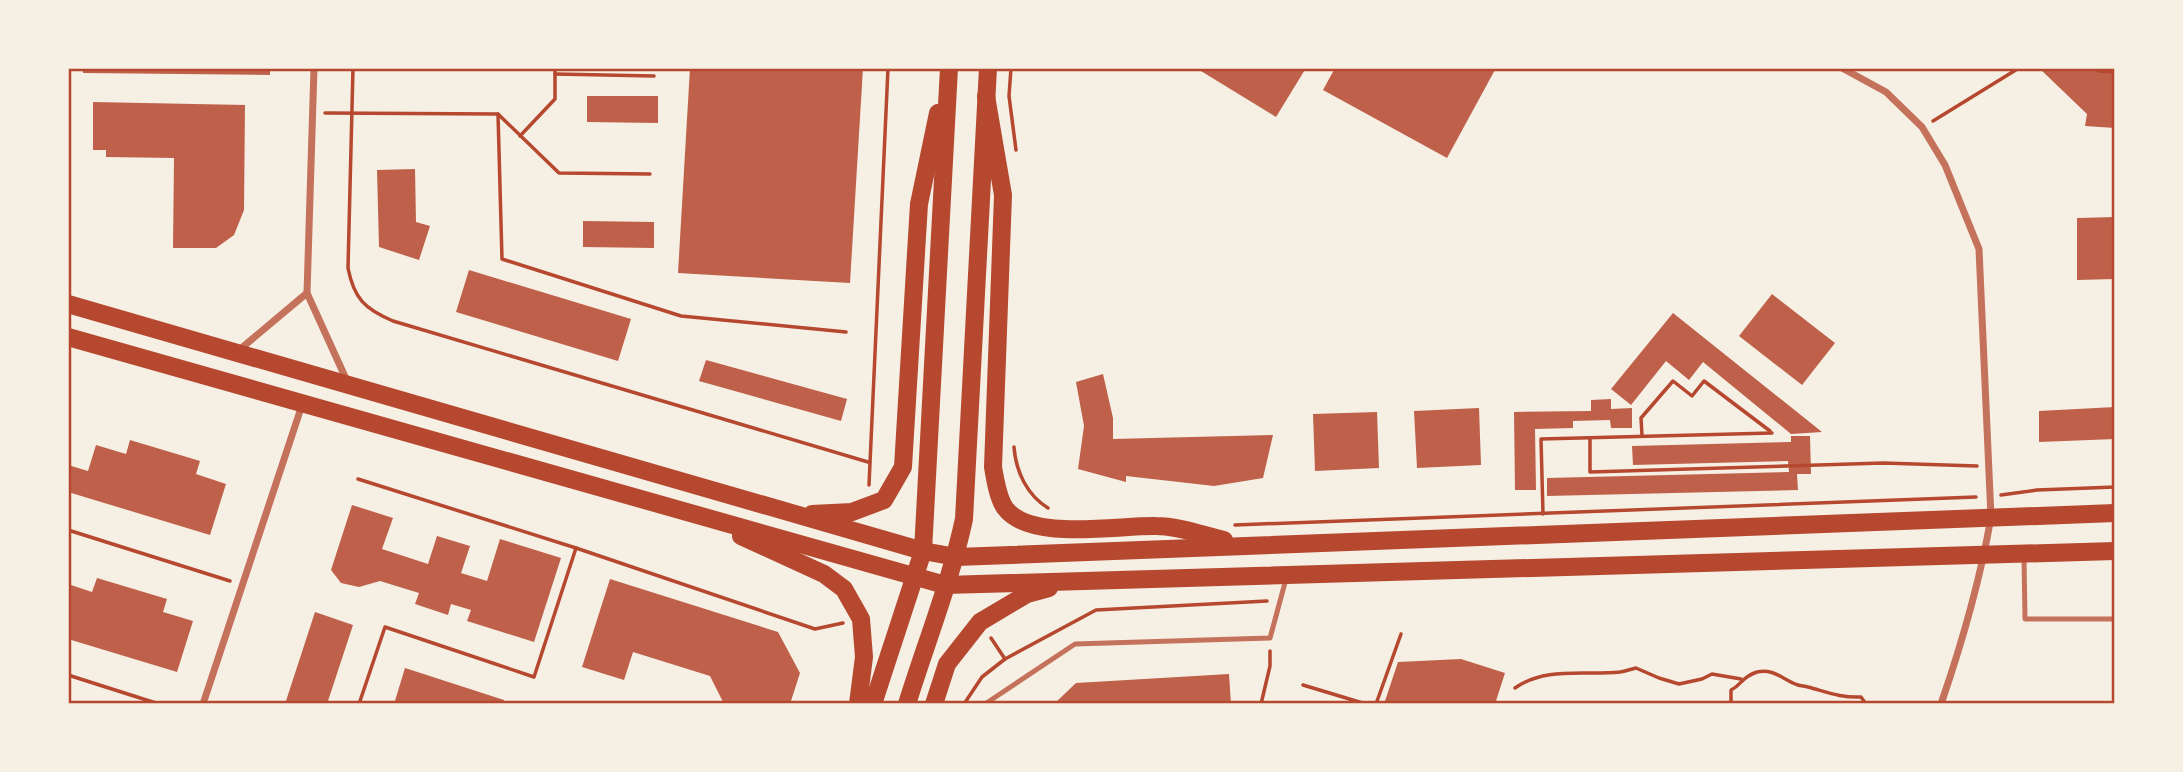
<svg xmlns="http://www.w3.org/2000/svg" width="2183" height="772" font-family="'Noto Sans',sans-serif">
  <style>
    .building { fill: #bf614a }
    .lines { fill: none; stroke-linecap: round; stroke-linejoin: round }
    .path { stroke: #b5482f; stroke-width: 3.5 }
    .service { stroke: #c5725c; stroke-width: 5 }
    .minor { stroke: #c5725c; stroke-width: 7 }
    .primary { stroke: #b5482f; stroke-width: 18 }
    .neatline { fill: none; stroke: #b5482f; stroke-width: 2.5 }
  </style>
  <rect width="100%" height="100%" fill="#f6efe4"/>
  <g class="building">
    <path d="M 83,68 L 270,68 L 270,75 L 83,73 Z"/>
    <path d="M 690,68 L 863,68 L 850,283 L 678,273 Z"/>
    <path d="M 1196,68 L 1306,68 L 1276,117 Z"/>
    <path d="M 1335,68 L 1496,68 L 1447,158 L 1323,90 Z"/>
    <path d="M 2039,68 L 2115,68 L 2115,128 L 2085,126 L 2087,114 Z"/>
    <path d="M 587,96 L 658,96 L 658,123 L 587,122 Z"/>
    <path d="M 93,102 L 245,105 L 244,210 L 234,235 L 216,248 L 173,248 L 174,158 L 106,157 L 106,150 L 93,150 Z"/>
    <path d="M 415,169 L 416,222 L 430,226 L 419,260 L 379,247 L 377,170 Z"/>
    <path d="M 2115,217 L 2115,279 L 2077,280 L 2077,218 Z"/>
    <path d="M 583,221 L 654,222 L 654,248 L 583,247 Z"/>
    <path d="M 469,270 L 631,319 L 618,361 L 456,312 Z"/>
    <path d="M 1772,294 L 1835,343 L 1802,385 L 1739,336 Z"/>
    <path d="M 1673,313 L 1822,432 L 1791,434 L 1703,362 L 1689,380 L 1666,361 L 1631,405 L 1611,389 Z"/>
    <path d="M 706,360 L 847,399 L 841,421 L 699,381 Z"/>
    <path d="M 1103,374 L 1113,418 L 1113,439 L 1273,435 L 1263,478 L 1214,486 L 1126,476 L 1126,482 L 1078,469 L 1084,426 L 1076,382 Z"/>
    <path d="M 1611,399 L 1611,409 L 1632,408 L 1632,428 L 1611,428 L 1610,420 L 1573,421 L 1573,428 L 1535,429 L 1536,490 L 1515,490 L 1514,412 L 1591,411 L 1591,400 Z"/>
    <path d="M 2115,407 L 2115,439 L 2039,442 L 2039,411 Z"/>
    <path d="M 1479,408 L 1481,465 L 1417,468 L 1414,411 Z"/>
    <path d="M 1377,412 L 1379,468 L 1315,471 L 1313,414 Z"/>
    <path d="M 1791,436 L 1810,436 L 1811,474 L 1797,474 L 1798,490 L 1547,496 L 1547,478 L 1789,472 L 1788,461 L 1633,465 L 1632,446 L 1791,442 Z"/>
    <path d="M 130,440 L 200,461 L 196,474 L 226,484 L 210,535 L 68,492 L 68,465 L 88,471 L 96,445 L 126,454 Z"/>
    <path d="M 352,505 L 393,518 L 382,549 L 428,564 L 437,536 L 470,546 L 461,573 L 487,581 L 500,539 L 561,558 L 534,642 L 467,621 L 471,610 L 451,604 L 448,615 L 415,604 L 419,593 L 380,581 L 359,587 L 341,583 L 331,570 Z"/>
    <path d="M 97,578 L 167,599 L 163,612 L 193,621 L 177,672 L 68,639 L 68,584 L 92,592 Z"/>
    <path d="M 610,579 L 778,632 L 800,673 L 790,704 L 724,704 L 710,676 L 633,652 L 624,680 L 582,667 Z"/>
    <path d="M 315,612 L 353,625 L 327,704 L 285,704 Z"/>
    <path d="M 1461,659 L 1505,673 L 1495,704 L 1384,704 L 1398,662 Z"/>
    <path d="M 405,668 L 504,700 L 503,704 L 394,704 Z"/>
    <path d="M 1229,674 L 1231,704 L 1054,704 L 1076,683 Z"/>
  </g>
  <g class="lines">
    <g class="path">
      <path d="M 353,68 L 348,268 C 354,299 365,309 393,321 L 868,462"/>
      <path d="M 1011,68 L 1009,96 L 1016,150"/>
      <path d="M 2097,68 L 2099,71 L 2115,72"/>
      <path d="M 555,74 L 654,76"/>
      <path d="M 325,113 L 498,114 L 559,173 L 650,174"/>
      <path d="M 498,114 L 502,259 L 681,316 L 846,332"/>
      <path d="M 1933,121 L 2019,68"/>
      <path d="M 520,136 L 555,99 L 555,68"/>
      <path d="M 1642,436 L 1641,418 L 1673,381 L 1692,396 L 1704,381 L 1770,431"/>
      <path d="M 1590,438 L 1590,472 L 1883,463 L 1977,466"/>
      <path d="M 1014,447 C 1016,472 1027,495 1048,508"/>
      <path d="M 358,479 L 576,548 L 815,629 L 843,623"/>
      <path d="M 869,485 L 888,68"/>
      <path d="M 2001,495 L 2037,490 L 2115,487"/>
      <path d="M 1543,514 L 1541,439 L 1772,433"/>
      <path d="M 1235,525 L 1976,497"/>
      <path d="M 68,530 L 230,581"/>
      <path d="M 991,638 L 1005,659 L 1096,610 L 1267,601"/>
      <path d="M 68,675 L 159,704"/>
      <path d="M 1303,685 L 1366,704"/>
      <path d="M 1515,688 C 1546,666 1585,676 1620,672 C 1626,671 1631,669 1636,668 L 1659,678 L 1679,684 L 1702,679 L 1712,674 L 1741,679"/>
      <path d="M 359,704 L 385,627 L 534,677 L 576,548"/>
      <path d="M 964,704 L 982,677 L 1005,659"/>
      <path d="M 1261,704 L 1270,666 L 1270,651"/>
      <path d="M 1376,704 L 1401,634"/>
      <path d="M 1728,704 L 1731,701 L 1731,690 C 1742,685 1741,677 1757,672 C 1774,668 1783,680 1798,685 C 1801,686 1805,686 1808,687 C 1827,692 1841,698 1861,697 L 1866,704"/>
    </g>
    <g class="service">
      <path d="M 2024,557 L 2025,619 L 2114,619 L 2115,617"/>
      <path d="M 985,704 L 1075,644 L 1270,638 L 1286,579"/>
    </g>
    <g class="minor">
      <path d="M 314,68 L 307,293 L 347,381"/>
      <path d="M 1842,68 L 1886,92 L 1922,127 L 1945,165 L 1979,249 L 1991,517 C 1980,581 1962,643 1941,704"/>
      <path d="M 238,351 L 307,293"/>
      <path d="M 203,704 L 302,405"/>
    </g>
    <g class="primary">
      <path d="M 986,96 L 1003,195 L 993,467 C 995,479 998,498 1005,508 C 1030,542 1118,525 1156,526 C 1178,526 1203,535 1224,540"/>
      <path d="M 68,304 L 923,551 L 956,557 L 2115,513"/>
      <path d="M 68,337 L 945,585 L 2115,551"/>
      <path d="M 812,514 L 852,512 L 884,500 L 903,467 L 919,204 L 938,113"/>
      <path d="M 741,536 L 824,574 L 844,589 L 861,619 L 864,657 L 858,704"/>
      <path d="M 873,704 L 923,551 L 949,68"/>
      <path d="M 907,704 C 926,643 951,580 964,519 L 988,68"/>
      <path d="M 934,704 L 947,664 L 980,622 L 1027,594 L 1049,588"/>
    </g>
  </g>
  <rect width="2183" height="772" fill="none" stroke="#f6efe4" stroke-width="140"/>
  <rect x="70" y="70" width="2043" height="632" class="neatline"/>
</svg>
